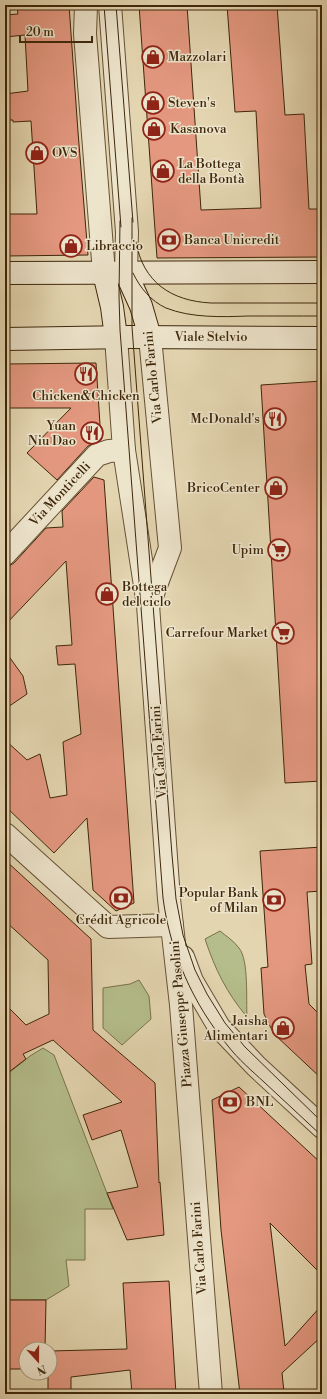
<svg xmlns="http://www.w3.org/2000/svg" width="327" height="1399" font-family="'Libre Bodoni',serif">
  <style>
    .green { fill: #b4bd8b; stroke: #79724a }
    .building { fill: #e49880; stroke: #3e270a }
    .lines { fill: none; stroke-linecap: round; stroke-linejoin: round }
    .street-casing { stroke: #675234; stroke-width: 24 }
    .secondary-casing { stroke: #3e270a; stroke-width: 24 }
    .street { stroke: #ede4cc; stroke-width: 22 }
    .secondary { stroke: #ede4cc; stroke-width: 22 }
    .tram { stroke: #3e270a; stroke-width: 1 }
    .labels { text-anchor: middle; dominant-baseline: central; stroke-width: 3; stroke-linejoin: round; paint-order: stroke }
    .poi-label { font-size: 13px; fill: #3e270a; stroke: #ede4cc; text-anchor: start }
    .street-label { font-size: 13px; fill: #3e270a; stroke: #ede4cc }
  </style>
  <rect width="100%" height="100%" fill="#e3d5b0"/>
  <filter id="stains"><feTurbulence type="fractalNoise" baseFrequency=".005" numOctaves="4"/><feColorMatrix values="0 0 0 0 .2 0 0 0 0 .09 0 0 0 0 .02 0 0 0 .5 -.17"/></filter>
  <radialGradient id="worn" r=".72"><stop offset=".6" stop-color="#630" stop-opacity="0"/><stop offset="1" stop-color="#630" stop-opacity=".3"/></radialGradient>
  <g class="green">
    <path d="M 220,931 C 226,936 234,941 239,948 C 249,960 246,1000 247,1017 C 226,992 215,969 205,939 Z"/>
    <path d="M 139,980 L 149,996 L 151,1019 L 122,1045 L 103,1028 L 103,988 L 130,984 Z"/>
    <path d="M 43,1048 L 54,1055 L 113,1209 L 85,1209 L 85,1260 L 66,1260 L 69,1286 L 46,1300 L 5,1300 L 5,1076 L 30,1056 Z"/>
  </g>
  <g class="building">
    <path d="M 21,5 L 69,5 L 78,132 L 88,255 L 5,256 L 5,214 L 37,214 L 31,121 L 13,122 L 13,120 L 5,120 L 5,94 L 28,91 L 25,35 L 5,37 L 5,15 L 18,14 L 17,7 L 21,7 Z"/>
    <path d="M 139,5 L 187,5 L 201,210 L 261,208 L 256,111 L 235,112 L 227,5 L 277,5 L 285,115 L 304,114 L 309,209 L 322,209 L 322,257 L 157,258 Z"/>
    <path d="M 96,363 L 101,440 L 88,446 L 57,480 L 27,453 L 71,408 L 5,408 L 5,364 Z"/>
    <path d="M 322,381 L 322,781 L 285,783 L 261,385 Z"/>
    <path d="M 94,477 L 104,480 L 134,903 L 116,911 L 93,890 L 87,818 L 54,853 L 5,806 L 5,740 L 27,760 L 40,754 L 50,798 L 67,795 L 63,742 L 81,734 L 75,664 L 58,665 L 56,646 L 72,645 L 66,561 L 5,625 L 5,566 L 9,566 L 14,563 L 46,528 L 63,527 L 62,511 Z"/>
    <path d="M 5,651 L 23,676 L 27,694 L 5,709 Z"/>
    <path d="M 322,847 L 322,891 L 307,892 L 312,964 L 305,965 L 309,1004 L 322,1017 L 322,1079 L 274,1034 L 264,1014 L 261,968 L 268,967 L 260,851 Z"/>
    <path d="M 5,860 L 91,939 L 93,1030 L 155,1083 L 159,1183 L 160,1182 L 164,1235 L 127,1240 L 107,1193 L 138,1187 L 121,1130 L 92,1140 L 83,1115 L 122,1102 L 53,1040 L 23,1054 L 26,1059 L 5,1075 L 5,1004 L 26,1025 L 49,1014 L 48,960 L 5,921 Z"/>
    <path d="M 239,1087 L 322,1164 L 322,1275 L 270,1223 L 285,1346 L 322,1305 L 322,1336 L 282,1373 L 284,1392 L 268,1394 L 240,1394 L 221,1230 L 212,1100 Z"/>
    <path d="M 169,1281 L 176,1394 L 132,1394 L 130,1370 L 71,1377 L 71,1394 L 48,1394 L 48,1373 L 50,1373 L 50,1351 L 127,1349 L 123,1283 Z"/>
    <path d="M 5,1300 L 46,1300 L 45,1349 L 26,1349 L 26,1369 L 5,1369 Z"/>
  </g>
  <g class="lines">
    <g class="street-casing">
      <g id="street">
        <path d="M 86,5 L 85,34 L 104,273"/>
        <path d="M 110,5 L 127,232 L 126,273"/>
        <path d="M 116,337 L 124,450 L 148,605 L 169,899 L 181,1005 L 211,1394"/>
        <path d="M 5,554 L 97,455 L 109,451 L 124,450"/>
        <path d="M 149,604 L 170,548 L 150,337"/>
        <path d="M 5,834 L 108,927 L 172,925"/>
        <path d="M 183,957 L 192,981 L 219,1027 L 256,1066 L 322,1127"/>
      </g>
    </g>
    <g class="secondary-casing">
      <g id="secondary">
        <path d="M 5,273 L 322,272"/>
        <path d="M 104,273 L 112,307 L 116,337"/>
        <path d="M 126,273 L 141,306 L 150,337"/>
        <path d="M 5,339 L 130,337 L 322,338"/>
      </g>
    </g>
    <use href="#street" class="street"/>
    <use href="#secondary" class="secondary"/>
    <g class="tram">
      <path d="M 104,5 L 121,227"/>
      <path d="M 116,5 L 133,222"/>
      <path d="M 132,218 L 132,327 L 172,855 L 176,899 L 183,935 L 195,970 L 207,994 L 225,1023 L 245,1047 L 322,1122"/>
      <path d="M 120,221 L 119,296 L 120,330 L 163,898 C 170,952 193,1004 228,1046 C 238,1059 252,1071 264,1082 C 283,1100 303,1118 322,1136"/>
      <path d="M 136,242 C 143,282 171,301 211,303 L 322,303"/>
      <path d="M 133,273 C 140,288 151,301 166,308 C 191,318 222,317 248,316 C 273,316 297,316 322,316"/>
    </g>
  </g>
  <defs>
    <g id="shop-ring" transform="scale(1.15)"><circle r="9.5" fill="#ede4cc" stroke="#8f2418" stroke-width="1.5"/><path d="M-5-2.5h2.3a2.7 3.5 0 0 1 5.4 0H5L5.5 6h-11ZM-1.5-2.5h3a1.5 2.3 0 0 0-3 0Z" fill="#8f2418"/></g>
    <g id="bank-ring" transform="scale(1.15)"><circle r="9.5" fill="#ede4cc" stroke="#8f2418" stroke-width="1.5"/><path d="M-6-4H6V4H-6ZM0-2.3a2.3 2.3 0 1 0 0 4.6a2.3 2.3 0 1 0 0-4.6Z" fill="#8f2418"/></g>
    <g id="restaurant-ring" transform="scale(1.15)"><circle r="9.5" fill="#ede4cc" stroke="#8f2418" stroke-width="1.5"/><path d="M-5-6h1v4h1v-4h1v4h1v-4h1v5L-1.5 .5V6h-2V.5L-5-1ZM5-6V6H3V1.5H1.5Q1.5-4 5-6Z" fill="#8f2418"/></g>
    <g id="supermarket-ring" transform="scale(1.15)"><circle r="9.5" fill="#ede4cc" stroke="#8f2418" stroke-width="1.5"/><path d="M-6-5.5h2.5l.6 2H6L4.5 2H-2.5L-4.4-4H-6ZM-1.5 3.2a1.3 1.3 0 1 0 .1 0ZM3 3.2a1.3 1.3 0 1 0 .1 0Z" fill="#8f2418"/></g>
  </defs>
  <g fill-rule="evenodd">
    <use href="#shop-ring" x="153" y="57"/>
    <use href="#shop-ring" x="153" y="103"/>
    <use href="#shop-ring" x="154" y="129"/>
    <use href="#shop-ring" x="37" y="153"/>
    <use href="#shop-ring" x="163" y="171"/>
    <use href="#bank-ring" x="169" y="240"/>
    <use href="#shop-ring" x="71" y="246"/>
    <use href="#restaurant-ring" x="86" y="374"/>
    <use href="#restaurant-ring" x="275" y="419"/>
    <use href="#restaurant-ring" x="92" y="433"/>
    <use href="#shop-ring" x="276" y="488"/>
    <use href="#supermarket-ring" x="279" y="550"/>
    <use href="#shop-ring" x="107" y="594"/>
    <use href="#supermarket-ring" x="283" y="633"/>
    <use href="#bank-ring" x="121" y="898"/>
    <use href="#bank-ring" x="274" y="900"/>
    <use href="#shop-ring" x="283" y="1028"/>
    <use href="#bank-ring" x="230" y="1102"/>
  </g>
  <g class="labels">
    <g class="poi-label">
      <text x="168" y="57">Mazzolari</text>
      <text x="168" y="103">Steven's</text>
      <text x="170" y="129">Kasanova</text>
      <text x="52" y="153">OVS</text>
      <text x="178" y="164">La Bottega<tspan x="178" dy="15">della Bontà</tspan></text>
      <text x="184" y="240">Banca Unicredit</text>
      <text x="86" y="246">Libraccio</text>
      <text x="86" y="396" text-anchor="middle">Chicken&amp;Chicken</text>
      <text x="260" y="419" text-anchor="end">McDonald's</text>
      <text x="76" y="426" text-anchor="end">Yuan<tspan x="76" dy="15">Niu Dao</tspan></text>
      <text x="260" y="488" text-anchor="end">BricoCenter</text>
      <text x="264" y="550" text-anchor="end">Upim</text>
      <text x="122" y="587">Bottega<tspan x="122" dy="15">del ciclo</tspan></text>
      <text x="268" y="633" text-anchor="end">Carrefour Market</text>
      <text x="258" y="893" text-anchor="end">Popular Bank<tspan x="258" dy="15">of Milan</tspan></text>
      <text x="121" y="920" text-anchor="middle">Crédit Agricole</text>
      <text x="268" y="1021" text-anchor="end">Jaisha<tspan x="268" dy="15">Alimentari</tspan></text>
      <text x="246" y="1102">BNL</text>
    </g>
    <g class="street-label">
      <text x="211" y="337">Viale Stelvio</text>
      <text transform="translate(153 377) rotate(-96)">Via Carlo Farini</text>
      <text transform="translate(60 494) rotate(-47)">Via Monticelli</text>
      <text transform="translate(159 752) rotate(-94)">Via Carlo Farini</text>
      <text transform="translate(181 1014) rotate(-95)">Piazza Giuseppe Pasolini</text>
      <text transform="translate(199 1248) rotate(-94)">Via Carlo Farini</text>
    </g>
  </g>
  <rect width="327" height="1399" fill="none" stroke="#e3d5b0" stroke-width="20"/>
  <rect x="6" y="6" width="315" height="1387" fill="none" stroke="#3e270a" stroke-width="2"/>
  <rect x="10" y="10" width="307" height="1379" fill="none" stroke="#3e270a"/>
  <g transform="translate(38 1361) rotate(159)"><circle r="19" fill="#ede4cc" stroke="#a7987e"/>
  <path d="M0-3L7 15L0 10L-7 15Z" fill="#8f2418"/>
  <text y="-6" font-size="11" font-weight="bold" text-anchor="middle" fill="#3e270a">N</text>
  </g>
  <path d="M20 36v6h72v-6" fill="none" stroke="#3e270a" stroke-width="2"/>
  <text x="26" y="36" font-size="12" fill="#3e270a" stroke="#ede4cc" stroke-width="3" paint-order="stroke">20 m</text>
  <rect width="100%" height="100%" filter="url(#stains)"/>
  <rect width="100%" height="100%" fill="url(#worn)"/>
</svg>
